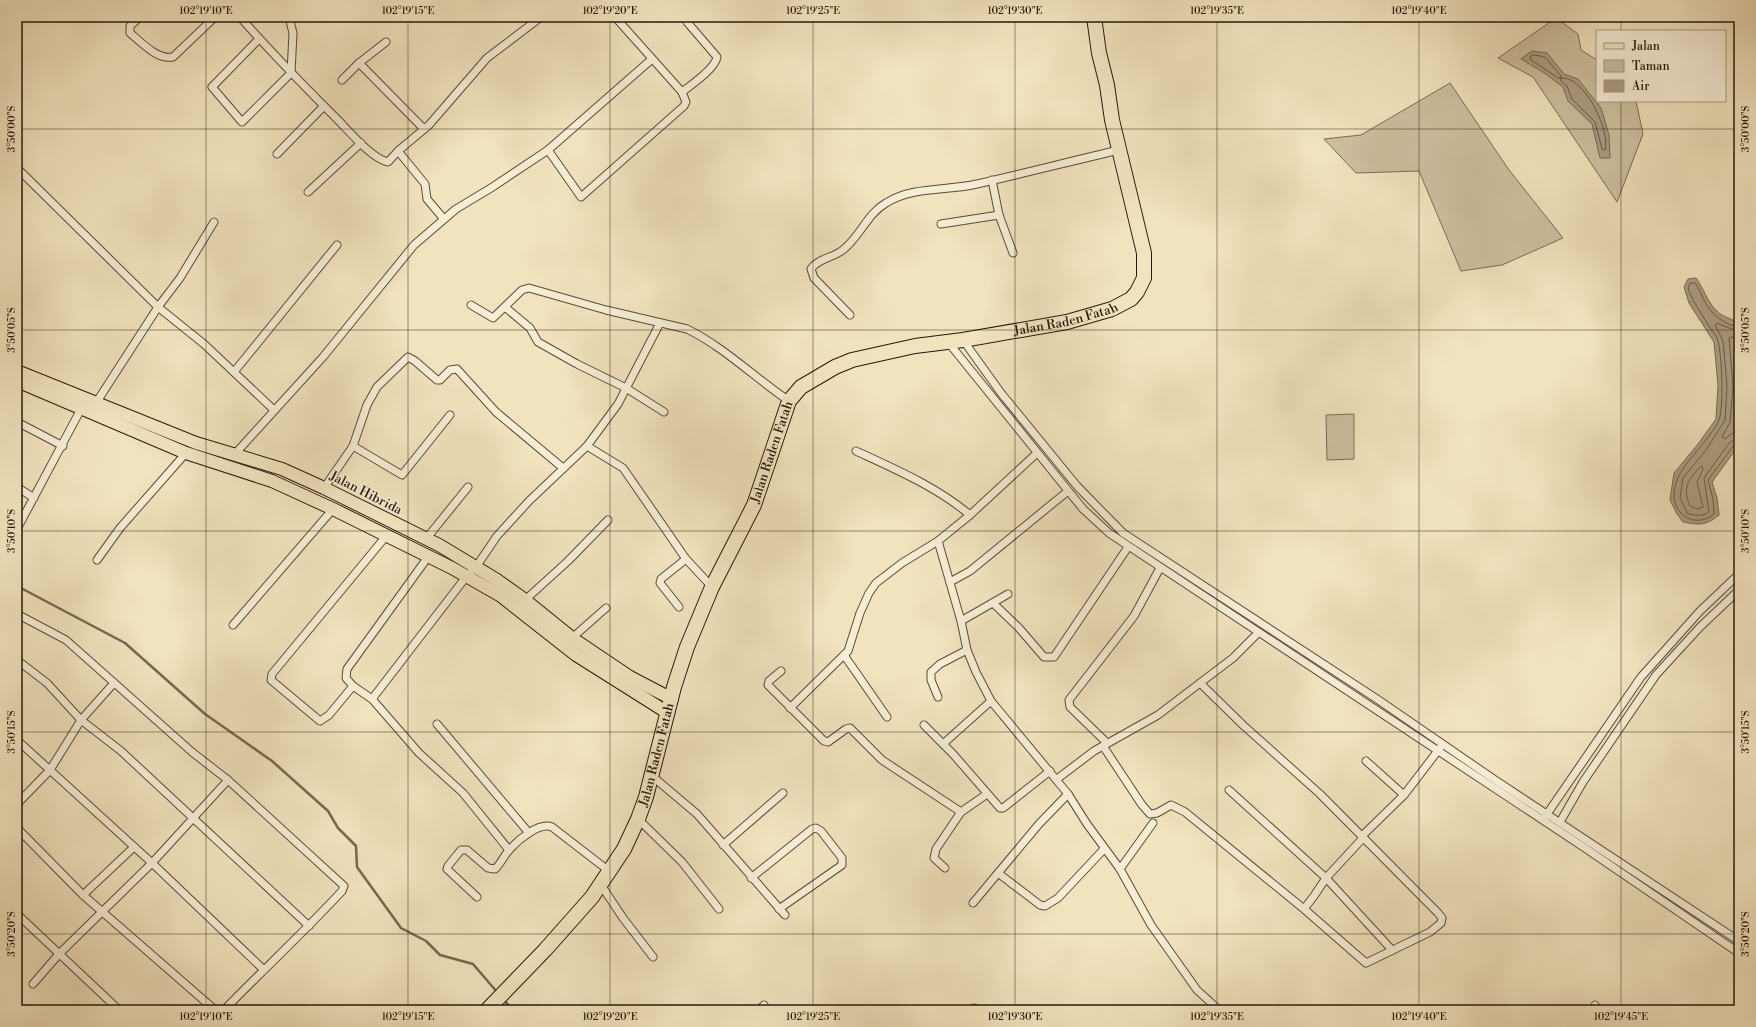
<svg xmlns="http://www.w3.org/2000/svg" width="1756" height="1027" font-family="'Libre Bodoni',serif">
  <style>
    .green { fill: #cec0a0; stroke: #7a6c56 }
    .water { fill: #ac9e81; stroke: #766852 }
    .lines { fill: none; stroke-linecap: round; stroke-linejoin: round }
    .shore { stroke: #695b46; stroke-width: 1 }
    .stream { stroke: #766852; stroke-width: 2.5 }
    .street-casing { stroke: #594b38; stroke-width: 9 }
    .primary-casing { stroke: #26180c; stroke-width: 14 }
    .highway-casing { stroke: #26180c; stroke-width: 16 }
    .street { stroke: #f6edd5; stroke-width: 7 }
    .primary { stroke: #f1e3be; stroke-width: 12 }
    .highway { stroke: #f1e3be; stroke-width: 14 }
    .ticks { fill: none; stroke: #26180c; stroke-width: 1; stroke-opacity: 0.45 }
    .labels { text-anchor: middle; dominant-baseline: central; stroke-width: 3; stroke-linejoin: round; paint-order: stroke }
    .street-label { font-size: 13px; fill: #26180c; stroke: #f6edd5 }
    .neatline { fill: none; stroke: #26180c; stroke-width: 1.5 }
    .ticks-label { font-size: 10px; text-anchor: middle; fill: #26180c }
  </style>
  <rect width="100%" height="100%" fill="#f1e3be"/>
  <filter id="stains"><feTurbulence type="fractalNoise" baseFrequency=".005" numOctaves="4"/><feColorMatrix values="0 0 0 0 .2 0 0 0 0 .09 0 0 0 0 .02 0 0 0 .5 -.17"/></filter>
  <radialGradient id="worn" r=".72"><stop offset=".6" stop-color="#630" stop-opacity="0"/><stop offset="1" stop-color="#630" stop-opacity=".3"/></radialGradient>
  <g class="green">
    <path d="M 1556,18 L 1578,34 L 1581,50 L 1597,60 L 1597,101 L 1636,101 L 1643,134 L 1617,202 L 1533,77 L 1498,58 Z"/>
    <path d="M 1450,83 L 1509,170 L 1563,238 L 1502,265 L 1461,271 L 1419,171 L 1356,173 L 1324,139 L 1361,135 Z"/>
    <path d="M 1354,414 L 1354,459 L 1327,460 L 1326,415 Z"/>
  </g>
  <g class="water">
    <path d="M 1532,51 L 1547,53 L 1564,74 L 1578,79 L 1601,108 L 1609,135 L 1610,158 L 1600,158 L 1592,124 L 1568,101 L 1563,87 L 1543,72 L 1521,59 Z"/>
    <path d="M 1696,278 C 1704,289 1707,301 1716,310 C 1722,318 1734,318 1739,325 L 1739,445 L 1712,482 L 1717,498 L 1719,515 C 1706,526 1699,525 1683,522 L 1677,514 L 1670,500 L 1674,473 L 1698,444 L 1716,419 L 1718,385 L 1714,342 L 1689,303 L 1684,287 L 1688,279 Z"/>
  </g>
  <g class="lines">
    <g class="shore">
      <path d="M 1534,55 L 1545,57 L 1561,76 L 1561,78 L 1558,78 L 1531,60 L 1530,57 Z"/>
      <path d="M 1561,78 C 1584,75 1611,131 1605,150 L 1602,149 L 1595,122 L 1572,99 L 1567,86 L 1561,81 Z"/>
      <path d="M 1739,327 C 1726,326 1711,314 1705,302 C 1701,295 1700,289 1695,283 L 1690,283 L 1688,288 C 1693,303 1702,314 1710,328 C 1713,332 1717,336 1718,341 C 1722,355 1724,406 1719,420 C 1718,424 1714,429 1711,433 C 1698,453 1673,471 1674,497 C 1676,519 1699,527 1714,514 L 1713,499 L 1708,480 L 1734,445 L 1739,443"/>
      <path d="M 1739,332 L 1717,323 L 1715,325 L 1723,341 L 1727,385 L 1725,420 L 1706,450 L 1683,478 L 1680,498 L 1688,514 C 1695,515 1703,517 1709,512 L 1704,478 L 1730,442 L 1739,438"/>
      <path d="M 1739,338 L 1731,337 L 1729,338 L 1733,386 L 1730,422 L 1722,437 L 1725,439 L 1731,434 L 1739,432"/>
      <path d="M 1702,466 L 1703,469 L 1697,482 L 1703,507 L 1698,509 L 1690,506 C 1682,488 1688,480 1700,467 Z"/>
    </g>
    <g class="stream">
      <path d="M 17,586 L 125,643 L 205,714 L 272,761 L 328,811 L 338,828 L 356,846 L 357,867 L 401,928 L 426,941 L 440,955 L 473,964 L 497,992"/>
      <path d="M 503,999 L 513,1010"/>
    </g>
    <g class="street-casing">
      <g id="street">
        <path d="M 140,17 L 130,26 L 130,33 C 141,42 157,60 173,57 L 215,17"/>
        <path d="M 240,17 C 271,52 304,86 337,119 C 349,131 372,159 388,162 L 398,151 L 429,125 L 487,58 L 541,17"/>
        <path d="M 259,39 L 212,87 L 242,122 L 291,73 L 293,33 L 289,17"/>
        <path d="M 359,63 L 424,129"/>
        <path d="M 342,80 L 359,63 L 386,42"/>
        <path d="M 682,92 C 691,85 715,69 717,57 L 687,22 L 687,17"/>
        <path d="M 548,150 L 581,197 L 684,106 L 686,102 L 682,92 L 615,17"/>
        <path d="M 398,151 L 425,184 L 427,199 L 443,218"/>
        <path d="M 277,154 L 324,106"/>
        <path d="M 17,168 L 158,307 L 204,344 L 274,410"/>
        <path d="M 308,192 L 361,143"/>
        <path d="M 999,215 L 1013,253"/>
        <path d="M 941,224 L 999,215 L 992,180"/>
        <path d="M 471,305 L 493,318 L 522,290 L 529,288 L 606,310 L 687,329 C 724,347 755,378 789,401"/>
        <path d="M 505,307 L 530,328 L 538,342 L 577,364 L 626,388 L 664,412"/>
        <path d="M 850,315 L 814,278 L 811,269 C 818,258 834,258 844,249 C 861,235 867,214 886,203 C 913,186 947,191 977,184 C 1025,173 1072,161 1119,150"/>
        <path d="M 963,340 L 1001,393 L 1077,486 L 1123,533 L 1377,699 L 1495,780 L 1739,941"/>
        <path d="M 948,342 L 1083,509 L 1109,533 L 1585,848 L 1739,953"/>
        <path d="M 234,372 L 337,245"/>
        <path d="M 96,403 L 158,307 L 180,278 L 214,222"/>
        <path d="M 17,422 L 63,446"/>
        <path d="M 353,446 L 402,475 L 450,415"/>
        <path d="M 587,446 L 623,468 L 686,559 L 712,587"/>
        <path d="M 856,451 C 895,469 937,487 970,515 L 1037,453"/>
        <path d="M 234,455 L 323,357 L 414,245 L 456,209 L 491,188 L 548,150 L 652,59"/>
        <path d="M 17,487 L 34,498"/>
        <path d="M 324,488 L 353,446 L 367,405 L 377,387 L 408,357 L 415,361 L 437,380 L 440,380 L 450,370 L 457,369 L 496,412 L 563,468"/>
        <path d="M 970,515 L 938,541 L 961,621 L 967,650 L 976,672 L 991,701 L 1068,794 L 1087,824 L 1120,869 L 1151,925 L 1197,990 L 1219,1010"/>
        <path d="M 17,529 L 81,409"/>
        <path d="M 387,535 L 272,674 L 271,680 L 320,721 L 329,715 L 353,686 L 372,699 L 419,753 L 463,793 L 509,850"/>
        <path d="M 426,539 L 468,487"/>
        <path d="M 97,560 L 120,528 L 186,453"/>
        <path d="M 950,582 L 970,571 L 1068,491"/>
        <path d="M 525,600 L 568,561 L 608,520"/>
        <path d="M 993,603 L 1019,628 L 1044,657 L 1054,657 L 1128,547"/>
        <path d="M 679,607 L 660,583 L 661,579 L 686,559"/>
        <path d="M 17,614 L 66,640 L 192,752 L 228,780 L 344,886 L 342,891 C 304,932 263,970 224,1010"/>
        <path d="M 961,621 L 1008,594"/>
        <path d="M 233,625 L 333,509"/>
        <path d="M 572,638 L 606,608"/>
        <path d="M 844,655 L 887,717"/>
        <path d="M 17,660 L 47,683 L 81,720 L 121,751 L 309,926"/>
        <path d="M 781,671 L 769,681 L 768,685 L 824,741 L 828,742 L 846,729 L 850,728 L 882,760 L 961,812"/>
        <path d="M 353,686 L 346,678 L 347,669 L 428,557"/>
        <path d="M 938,697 L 931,680 L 931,672 L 940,664 L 967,650"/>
        <path d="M 372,699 L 466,577 L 476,567 L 497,536 L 529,501 L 587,446 L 618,404 L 660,323"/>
        <path d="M 790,708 L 848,651 L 860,613 L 869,593 L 876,583 L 902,563 L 938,541"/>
        <path d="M 437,724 L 529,833"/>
        <path d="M 924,725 L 953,754 L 1000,808 L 1003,808 L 1050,771"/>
        <path d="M 17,740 L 152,863 L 263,969"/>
        <path d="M 1107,743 L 1070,707 L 1069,700 L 1134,616 L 1160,568"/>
        <path d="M 943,744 L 991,701"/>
        <path d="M 1103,746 L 1142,805 L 1150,814 L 1157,813 L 1171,805 L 1185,812 L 1304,909 L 1366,963 L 1430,932 L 1441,923 L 1442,918 L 1438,913 L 1320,794 L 1244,726 L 1200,683"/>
        <path d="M 1366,761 L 1404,795"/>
        <path d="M 652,776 L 697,814 L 785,915"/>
        <path d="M 1057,779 L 1094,751 L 1158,715 L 1233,658 L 1258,633"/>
        <path d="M 1229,790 L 1326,878 L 1392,950"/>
        <path d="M 17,804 L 50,770 L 81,720 L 114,683"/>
        <path d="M 1545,817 L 1641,677 L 1700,611 L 1739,574"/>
        <path d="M 638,819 L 682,862 L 719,909"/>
        <path d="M 1560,822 L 1583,782 L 1656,675 L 1700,627 L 1739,590"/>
        <path d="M 17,828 L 83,895 L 215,1010"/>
        <path d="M 1362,836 L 1404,795 L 1440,748"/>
        <path d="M 723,845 L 783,793"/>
        <path d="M 945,868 L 934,858 L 936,849 L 961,812 L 987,794"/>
        <path d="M 1120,869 L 1153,823"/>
        <path d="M 998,873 L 1040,905 L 1045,906 L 1058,898 L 1104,849"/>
        <path d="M 751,878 L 812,829 L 816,828 L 821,831 L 842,858 L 842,865 L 779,909"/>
        <path d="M 601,885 L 623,918 L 653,957"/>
        <path d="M 83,895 L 134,847"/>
        <path d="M 477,897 L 447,869 L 448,866 L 461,850 L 467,850 L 488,868 L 495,869 C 501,864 504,855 510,849 C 518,840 539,822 552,827 L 609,871"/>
        <path d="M 973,903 L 1039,824 L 1068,794"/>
        <path d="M 1304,909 L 1314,896 L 1326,878 L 1363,838"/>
        <path d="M 17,914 L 119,1010"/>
        <path d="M 33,984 L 59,954 L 152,863 L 228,780"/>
        <path d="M 1595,1005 L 1598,1010"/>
        <path d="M 759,1010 L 764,1005"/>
        <path d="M 969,1010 L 974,1008 L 979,1010"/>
      </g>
    </g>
    <g class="primary-casing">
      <g id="primary">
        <path d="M 17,371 L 196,443 L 282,469 L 324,488 L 439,545 L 497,580 L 525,600 L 572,638 L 630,677 L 672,699"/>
        <path d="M 17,381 L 186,453 L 272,481 L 333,509 L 452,568 L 501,596 L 576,655 L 668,713"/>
      </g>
    </g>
    <g class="highway-casing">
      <g id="highway">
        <path id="s1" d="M 487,1010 L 545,950 L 592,897 L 624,849 L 638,819 L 646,797 L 674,687 L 687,647 L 712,587 L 754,505 L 789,401 L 801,387 L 835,367 L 852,360 L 915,346 L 963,340 L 1067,322 L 1112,309 L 1131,299 L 1137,292 L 1144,278 L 1144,253 L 1112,120 L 1107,85 L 1099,53 L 1094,17"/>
      </g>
    </g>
    <use href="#street" class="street"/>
    <use href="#primary" class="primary"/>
    <use href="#highway" class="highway"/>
  </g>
  <path class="ticks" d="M 206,17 L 206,1010M 408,17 L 408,1010M 610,17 L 610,1010M 813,17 L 813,1010M 1015,17 L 1015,1010M 1217,17 L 1217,1010M 1419,17 L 1419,1010M 1621,17 L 1621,31M 1621,101 L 1621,1010M 17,129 L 1739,129M 17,330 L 1739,330M 17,531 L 1739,531M 17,732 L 1739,732M 17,934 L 1739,934"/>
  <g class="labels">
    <g class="street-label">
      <text stroke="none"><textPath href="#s1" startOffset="985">Jalan Raden Fatah</textPath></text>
      <text stroke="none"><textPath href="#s1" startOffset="637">Jalan Raden Fatah</textPath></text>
      <text transform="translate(366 493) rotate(27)">Jalan Hibrida</text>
      <text stroke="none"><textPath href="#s1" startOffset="312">Jalan Raden Fatah</textPath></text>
    </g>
  </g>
  <rect width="1756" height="1027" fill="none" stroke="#f1e3be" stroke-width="44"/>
  <rect x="1596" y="30" width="130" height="72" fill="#f6edd5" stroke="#a39885"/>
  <rect x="1604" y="43" width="20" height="6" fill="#f1e3be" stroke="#a39885"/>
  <text x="1632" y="50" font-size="12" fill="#26180c">Jalan</text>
  <rect x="1604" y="60" width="20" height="12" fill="#cec0a0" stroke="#a39885"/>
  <text x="1632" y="70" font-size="12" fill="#26180c">Taman</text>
  <rect x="1604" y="80" width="20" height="12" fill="#ac9e81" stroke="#a39885"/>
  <text x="1632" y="90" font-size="12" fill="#26180c">Air</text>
  <rect x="22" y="22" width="1712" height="983" class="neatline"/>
  <g class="ticks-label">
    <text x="206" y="14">102°19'10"E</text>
    <text x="408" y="14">102°19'15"E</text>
    <text x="610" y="14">102°19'20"E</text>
    <text x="813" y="14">102°19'25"E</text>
    <text x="1015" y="14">102°19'30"E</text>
    <text x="1217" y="14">102°19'35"E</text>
    <text x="1419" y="14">102°19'40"E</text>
    <text transform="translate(11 129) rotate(-90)" y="4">3°50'00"S</text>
    <text transform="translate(1745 129) rotate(-90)" y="4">3°50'00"S</text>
    <text transform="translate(11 330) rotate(-90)" y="4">3°50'05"S</text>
    <text transform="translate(1745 330) rotate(-90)" y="4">3°50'05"S</text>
    <text transform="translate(11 531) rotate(-90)" y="4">3°50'10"S</text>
    <text transform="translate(1745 531) rotate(-90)" y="4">3°50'10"S</text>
    <text transform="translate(11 732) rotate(-90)" y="4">3°50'15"S</text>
    <text transform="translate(1745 732) rotate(-90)" y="4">3°50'15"S</text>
    <text transform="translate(11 934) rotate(-90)" y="4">3°50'20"S</text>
    <text transform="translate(1745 934) rotate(-90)" y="4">3°50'20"S</text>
    <text x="206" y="1020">102°19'10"E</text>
    <text x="408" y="1020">102°19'15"E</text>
    <text x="610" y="1020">102°19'20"E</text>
    <text x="813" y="1020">102°19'25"E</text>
    <text x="1015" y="1020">102°19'30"E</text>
    <text x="1217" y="1020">102°19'35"E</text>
    <text x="1419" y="1020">102°19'40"E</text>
    <text x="1621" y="1020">102°19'45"E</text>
  </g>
  <rect width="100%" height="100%" filter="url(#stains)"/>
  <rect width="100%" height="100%" fill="url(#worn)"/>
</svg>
